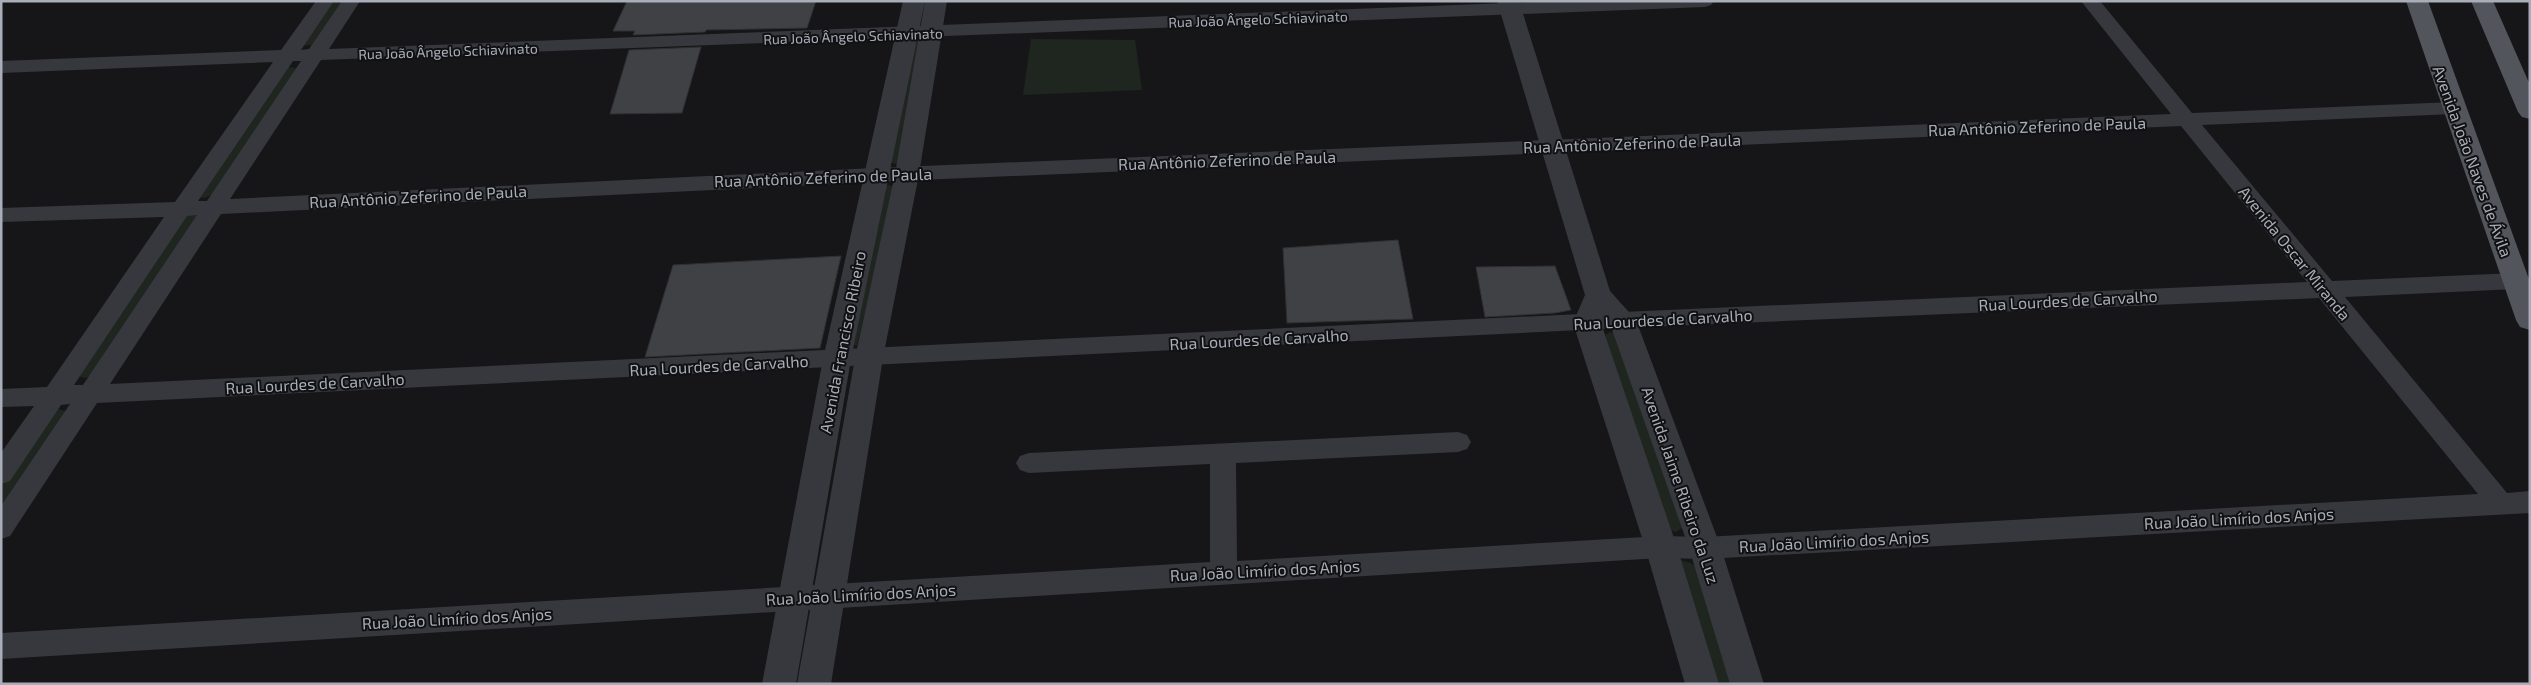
<svg xmlns="http://www.w3.org/2000/svg" width="2531" height="685" font-family="'Exo 2',sans-serif">
  <style>
    .green { fill: #1e261f }
    .building { fill: #404145; stroke: #303034 }
    .lines { fill: none; stroke-linecap: round; stroke-linejoin: round }
    .minor { fill: #37383d; fill-rule: evenodd }
    .tertiary { fill: #37383d; fill-rule: evenodd }
    .primary { fill: #53555c; fill-rule: evenodd }
    .labels { text-anchor: middle; dominant-baseline: central; stroke-width: 4; stroke-linejoin: round; paint-order: stroke }
    .far-street-label { font-size: 14px; fill: #a8adb8; stroke: #111113 }
    .street-label { font-size: 16px; fill: #a8adb8; stroke: #111113 }
  </style>
  <rect width="100%" height="100%" fill="#161618"/>
  <g class="green">
    <path d="M 328,1 L 344,1 L 312,45 L 300,46 Z"/>
    <path d="M 914,38 L 919,40 L 901,161 L 896,164 L 889,162 Z"/>
    <path d="M 1031,39 L 1135,40 L 1142,90 L 1023,95 Z"/>
    <path d="M 290,67 L 296,68 L 297,71 L 212,195 L 204,198 L 198,197 L 284,69 Z"/>
    <path d="M 889,185 L 894,187 L 857,346 L 851,344 L 881,188 Z"/>
    <path d="M 200,213 L 93,375 L 85,378 L 78,376 L 186,214 Z"/>
    <path d="M 1610,332 L 1618,334 L 1683,522 L 1682,528 L 1676,532 L 1666,529 L 1605,335 Z"/>
    <path d="M 58,409 L 65,411 L 66,416 L 1,513 L 1,478 Z"/>
    <path d="M 1681,560 L 1691,563 L 1697,568 L 1735,684 L 1709,684 L 1675,564 Z"/>
  </g>
  <g class="building">
    <path d="M 627,1 L 816,1 L 807,28 L 706,30 L 705,32 L 633,35 L 635,31 L 613,31 Z"/>
    <path d="M 701,47 L 682,113 L 610,114 L 629,50 Z"/>
    <path d="M 1398,240 L 1413,319 L 1287,323 L 1283,248 Z"/>
    <path d="M 841,256 L 820,348 L 645,357 L 673,265 Z"/>
    <path d="M 1555,266 L 1571,310 L 1555,313 L 1485,317 L 1476,267 Z"/>
  </g>
  <g class="lines">
    <path class="minor" d="M 316,1 L 334,1 L 301,50 L 309,49 L 342,1 L 360,1 L 329,49 L 1556,1 L 1714,1 L 1711,5 L 1705,7 L 321,60 L 230,199 L 875,168 L 2171,114 L 2081,1 L 2100,1 L 2192,113 L 2454,102 L 2461,104 L 2464,108 L 2461,112 L 2454,114 L 2202,125 L 2332,281 L 2516,273 L 2524,275 L 2527,281 L 2524,287 L 2516,289 L 2345,297 L 2507,493 L 2530,491 L 2530,513 L 1705,559 L 1661,558 L 1,659 L 1,633 L 1210,562 L 1210,464 L 1029,473 L 1020,470 L 1016,463 L 1020,456 L 1029,453 L 1458,432 L 1467,435 L 1471,442 L 1467,449 L 1458,452 L 1236,463 L 1237,561 L 1661,536 L 1705,537 L 2478,494 L 2319,298 L 1622,328 L 97,403 L 10,536 L 1,539 L 1,506 L 70,404 L 61,405 L 10,481 L 1,484 L 1,453 L 34,406 L 1,407 L 1,389 L 47,387 L 164,217 L 1,222 L 1,208 L 175,202 L 273,62 L 1,73 L 1,61 L 281,50 ZM 293,61 L 301,61 L 207,201 L 198,201 ZM 2181,126 L 2307,282 L 1622,312 L 110,384 L 221,214 L 875,182 ZM 197,215 L 83,385 L 74,385 L 187,216 Z"/>
    <g class="tertiary">
      <path d="M 903,1 L 925,1 L 851,359 L 796,684 L 762,684 L 823,359 Z"/>
      <path d="M 925,1 L 947,1 L 919,174 L 883,358 L 831,684 L 797,684 L 855,358 L 895,174 Z"/>
      <path d="M 1497,1 L 1519,1 L 1610,291 L 1636,320 L 1721,548 L 1764,684 L 1730,684 L 1689,548 L 1610,324 L 1603,317 L 1601,323 L 1677,547 L 1719,684 L 1685,684 L 1645,547 L 1573,323 L 1585,295 Z"/>
    </g>
    <g class="primary">
      <path d="M 2406,1 L 2428,1 L 2530,282 L 2530,330 L 2520,327 L 2516,320 Z"/>
      <path d="M 2471,1 L 2493,1 L 2530,85 L 2530,119 L 2522,117 L 2518,112 Z"/>
    </g>
  </g>
  <g class="labels">
    <g class="far-street-label">
      <text transform="translate(1258 19) rotate(-2)">Rua João Ângelo Schiavinato</text>
      <text transform="translate(853 36) rotate(-2)">Rua João Ângelo Schiavinato</text>
      <text transform="translate(448 51) rotate(-2)">Rua João Ângelo Schiavinato</text>
    </g>
    <g class="street-label">
      <text transform="translate(2037 126) rotate(-2)">Rua Antônio Zeferino de Paula</text>
      <text transform="translate(1632 143) rotate(-2)">Rua Antônio Zeferino de Paula</text>
      <text transform="translate(1227 160) rotate(-2)">Rua Antônio Zeferino de Paula</text>
      <text transform="translate(2473 161) rotate(70)">Avenida João Naves de Ávila</text>
      <text transform="translate(823 177) rotate(-2)">Rua Antônio Zeferino de Paula</text>
      <text transform="translate(418 196) rotate(-3)">Rua Antônio Zeferino de Paula</text>
      <text transform="translate(2295 253) rotate(51)">Avenida Oscar Miranda</text>
      <text transform="translate(2068 300) rotate(-3)">Rua Lourdes de Carvalho</text>
      <text transform="translate(1663 319) rotate(-3)">Rua Lourdes de Carvalho</text>
      <text transform="translate(1259 339) rotate(-3)">Rua Lourdes de Carvalho</text>
      <text transform="translate(842 342) rotate(-79)">Avenida Francisco Ribeiro</text>
      <text transform="translate(719 365) rotate(-3)">Rua Lourdes de Carvalho</text>
      <text transform="translate(315 383) rotate(-3)">Rua Lourdes de Carvalho</text>
      <text transform="translate(1681 485) rotate(71)">Avenida Jaime Ribeiro da Luz</text>
      <text transform="translate(2239 518) rotate(-3)">Rua João Limírio dos Anjos</text>
      <text transform="translate(1834 541) rotate(-3)">Rua João Limírio dos Anjos</text>
      <text transform="translate(1265 570) rotate(-3)">Rua João Limírio dos Anjos</text>
      <text transform="translate(861 594) rotate(-3)">Rua João Limírio dos Anjos</text>
      <text transform="translate(457 618) rotate(-3)">Rua João Limírio dos Anjos</text>
    </g>
  </g>
  <rect width="2531" height="685" fill="none" stroke="#a8adb8" stroke-width="5"/>
</svg>
